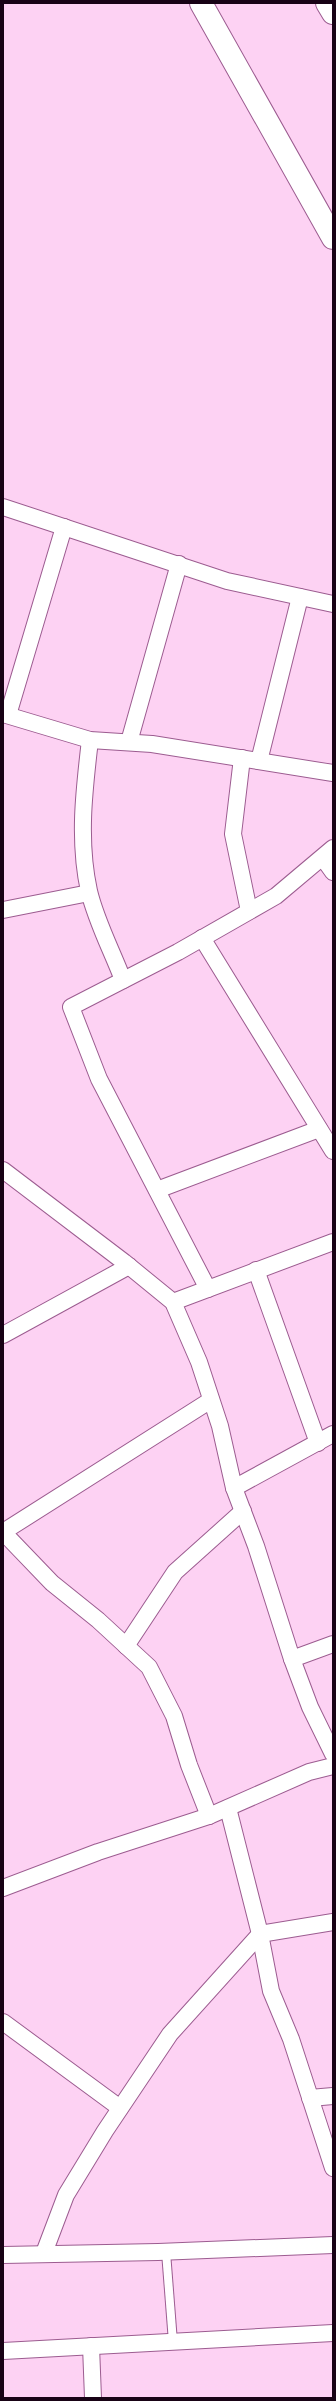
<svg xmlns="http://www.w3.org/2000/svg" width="336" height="2401" font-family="'Exo 2',sans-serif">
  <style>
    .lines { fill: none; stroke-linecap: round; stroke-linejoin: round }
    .lane-casing { stroke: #9c5c90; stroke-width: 10 }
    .street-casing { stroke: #9c5c90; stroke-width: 18 }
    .secondary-casing { stroke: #9c5c90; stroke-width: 24 }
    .lane { stroke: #fff; stroke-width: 8 }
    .street { stroke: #fff; stroke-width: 16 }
    .secondary { stroke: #fff; stroke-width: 22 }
  </style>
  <rect width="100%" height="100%" fill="#fdd2f3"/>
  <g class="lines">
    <g class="lane-casing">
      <path id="lane" d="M 166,2252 L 173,2342"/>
    </g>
    <g class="street-casing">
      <g id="street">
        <path d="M 3,507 L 227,581 L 333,604"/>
        <path d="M 3,714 L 90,740 L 152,744 L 333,773"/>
        <path d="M 8,715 L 64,527"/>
        <path d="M 90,740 C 84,791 78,841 89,891 C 96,921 112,951 123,980"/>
        <path d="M 129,742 L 179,564"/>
        <path d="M 242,758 L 233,834 L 249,911"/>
        <path d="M 259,761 L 300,597"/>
        <path d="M 323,858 L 333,872"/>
        <path d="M 3,910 L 89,893"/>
        <path d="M 202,938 L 333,1151"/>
        <path d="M 3,1170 L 124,1262 L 173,1302 L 199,1362 L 220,1426 L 234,1488 L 256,1546 L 292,1659 L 310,1707 L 333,1754"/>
        <path d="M 157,1190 L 319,1129"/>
        <path d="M 256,1270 L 318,1443"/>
        <path d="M 208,1289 L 99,1079 L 71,1007 L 178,952 L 276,896 L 333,848"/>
        <path d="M 173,1302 L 333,1242"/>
        <path d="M 3,1335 L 129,1266"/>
        <path d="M 234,1488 L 333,1434"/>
        <path d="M 3,1532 L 52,1583 L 98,1620 L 149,1667 L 174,1716 L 189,1765 L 209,1816"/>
        <path d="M 3,1532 L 211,1400"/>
        <path d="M 126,1646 L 175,1572 L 243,1511"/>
        <path d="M 292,1659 L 333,1644"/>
        <path d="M 228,1808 L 260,1934 L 271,1991 L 291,2039 L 333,2168"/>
        <path d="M 3,1888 L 98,1852 L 209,1816 L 309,1772 L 333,1766"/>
        <path d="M 3,2022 L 120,2108"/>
        <path d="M 310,2098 L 333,2096"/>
        <path d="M 44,2253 L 66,2195 L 105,2131 L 170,2034 L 260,1934 L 333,1922"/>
        <path d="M 3,2255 L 158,2252 L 333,2245"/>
        <path d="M 91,2346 L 93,2398"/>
        <path d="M 3,2351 L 333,2333"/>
      </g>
    </g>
    <g class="secondary-casing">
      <g id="secondary">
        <path d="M 201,3 L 333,238"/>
        <path d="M 327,3 L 333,13"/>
      </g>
    </g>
    <use href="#lane" class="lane"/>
    <use href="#street" class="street"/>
    <use href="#secondary" class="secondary"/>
  </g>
  <rect width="336" height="2401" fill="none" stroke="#180215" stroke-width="8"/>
</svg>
